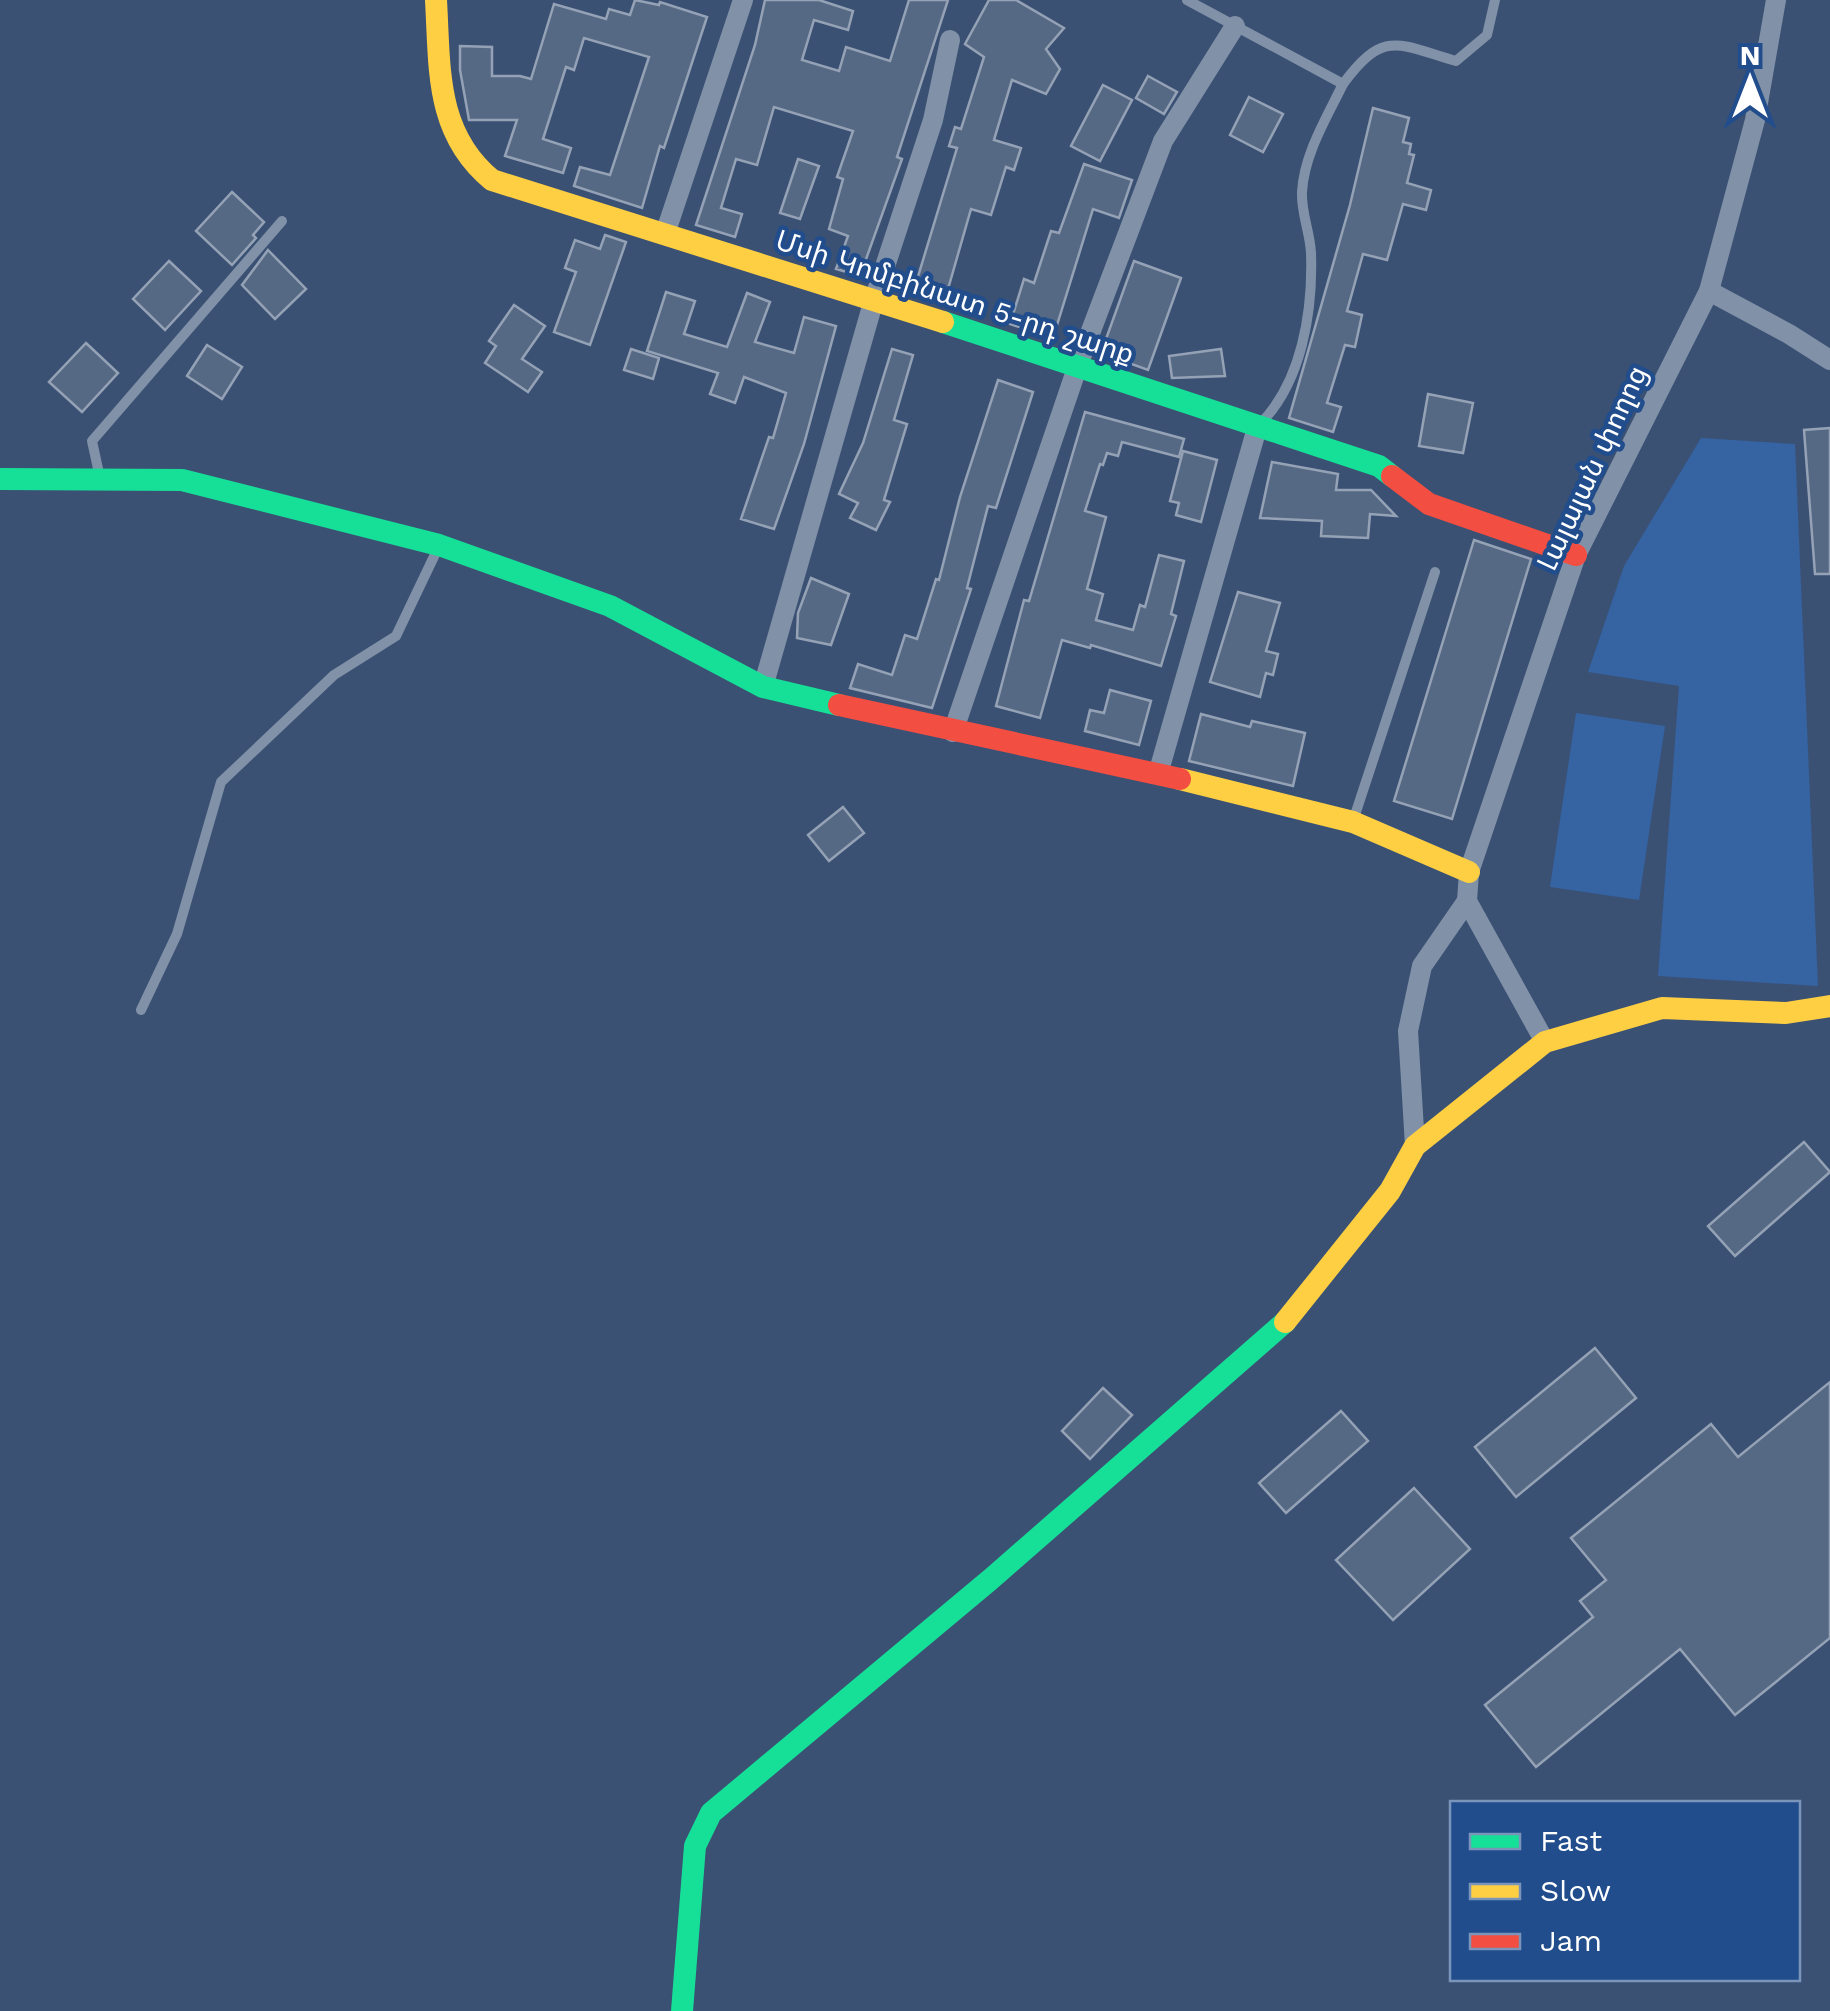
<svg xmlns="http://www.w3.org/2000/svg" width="1830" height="2011" font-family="'Work Sans','Noto Sans Armenian',sans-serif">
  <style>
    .green { fill: #3663a2 }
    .building { fill: #566984; stroke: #95a2b6; stroke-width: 2.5 }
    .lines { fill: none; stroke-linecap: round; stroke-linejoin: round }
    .lane { stroke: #8191a7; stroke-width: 10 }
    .street { stroke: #8191a7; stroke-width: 20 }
    .fast { stroke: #16e098; stroke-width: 22 }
    .slow { stroke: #ffcf43; stroke-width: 22 }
    .jam { stroke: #f24e42; stroke-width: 22 }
    .labels { text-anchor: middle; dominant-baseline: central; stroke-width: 9; stroke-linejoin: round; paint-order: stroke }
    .street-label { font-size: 28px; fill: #fff; stroke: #214d8c }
  </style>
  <rect width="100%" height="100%" fill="#3a5174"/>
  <g class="green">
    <path d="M 1701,438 L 1795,444 L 1818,986 L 1658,976 L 1679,686 L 1588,672 L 1624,566 Z"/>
    <path d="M 1576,713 L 1665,726 L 1639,900 L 1550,887 Z"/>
  </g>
  <g class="building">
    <path d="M 635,0 L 659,5 L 660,2 L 707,17 L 664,148 L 660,146 L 642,208 L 574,186 L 580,167 L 610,175 L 649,57 L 584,38 L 574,70 L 566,67 L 543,139 L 571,148 L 563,173 L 505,156 L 517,120 L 469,120 L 460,70 L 460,46 L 492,47 L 492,76 L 520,76 L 531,79 L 554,4 L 606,19 L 609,9 L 630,15 Z"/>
    <path d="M 765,0 L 819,0 L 853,11 L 848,30 L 814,20 L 802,60 L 839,71 L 846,47 L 890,61 L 909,0 L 948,0 L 897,157 L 902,159 L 860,276 L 836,269 L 848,236 L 829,229 L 843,179 L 837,177 L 853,131 L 774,107 L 757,165 L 736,159 L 721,208 L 742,214 L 735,237 L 696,225 L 755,45 Z"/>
    <path d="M 989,0 L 1016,0 L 1064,28 L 1046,49 L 1060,69 L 1046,94 L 1012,80 L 994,140 L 1021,148 L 1014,170 L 1006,167 L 991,215 L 971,209 L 944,303 L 913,293 L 957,148 L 949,146 L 955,127 L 961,129 L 984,57 L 965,44 Z"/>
    <path d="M 1148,76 L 1177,92 L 1164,114 L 1136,98 Z"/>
    <path d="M 1103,85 L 1132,100 L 1100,161 L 1071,146 Z"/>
    <path d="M 1249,97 L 1283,114 L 1263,152 L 1230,135 Z"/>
    <path d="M 1373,108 L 1409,118 L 1403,142 L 1411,144 L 1409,154 L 1414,155 L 1407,183 L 1431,190 L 1426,210 L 1403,204 L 1387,260 L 1363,254 L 1347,311 L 1362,315 L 1355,347 L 1345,345 L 1327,403 L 1341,407 L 1333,432 L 1289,418 L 1350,205 Z"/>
    <path d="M 798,159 L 819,166 L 800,219 L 780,213 Z"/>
    <path d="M 1084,164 L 1132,180 L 1119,218 L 1093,209 L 1053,338 L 1010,324 L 1024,279 L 1034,283 L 1051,231 L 1059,233 Z"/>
    <path d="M 232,192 L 264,222 L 253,235 L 256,238 L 232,265 L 196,231 Z"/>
    <path d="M 605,235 L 626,242 L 590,345 L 554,332 L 576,272 L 565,268 L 575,240 L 600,249 Z"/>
    <path d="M 268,250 L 306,289 L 275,319 L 242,285 Z"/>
    <path d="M 169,261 L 201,291 L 165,330 L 133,299 Z"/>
    <path d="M 1134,261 L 1181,278 L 1148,370 L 1101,353 Z"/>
    <path d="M 666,292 L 695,301 L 684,334 L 727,347 L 747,293 L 770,302 L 755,342 L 794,353 L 804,317 L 836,326 L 804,444 L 774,529 L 741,519 L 769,437 L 773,438 L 786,393 L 744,377 L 735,403 L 710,394 L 718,373 L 647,351 Z"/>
    <path d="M 514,305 L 545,326 L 522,359 L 542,372 L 528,392 L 485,363 L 496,346 L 489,341 Z"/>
    <path d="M 86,343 L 118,373 L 82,412 L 49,382 Z"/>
    <path d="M 207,345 L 242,367 L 222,399 L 187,376 Z"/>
    <path d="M 631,349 L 659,358 L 653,379 L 624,370 Z"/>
    <path d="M 892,349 L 913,355 L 894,420 L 907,424 L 884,500 L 890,502 L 876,530 L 850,518 L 858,503 L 839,494 L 863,443 Z"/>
    <path d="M 1221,349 L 1225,376 L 1172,378 L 1169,356 Z"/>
    <path d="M 998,380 L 1033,392 L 996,508 L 988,506 L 967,588 L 971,589 L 932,708 L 850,688 L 858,664 L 892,675 L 905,635 L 917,639 L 936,579 L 939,580 L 960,497 Z"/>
    <path d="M 1428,394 L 1473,403 L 1463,453 L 1419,446 Z"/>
    <path d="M 1085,412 L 1184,439 L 1179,457 L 1122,442 L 1118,456 L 1107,453 L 1103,465 L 1100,464 L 1085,511 L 1106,517 L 1087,589 L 1103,594 L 1096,620 L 1133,630 L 1140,605 L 1145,607 L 1159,555 L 1184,561 L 1171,614 L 1176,616 L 1161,666 L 1091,645 L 1090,648 L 1062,640 L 1040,718 L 996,706 L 1024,600 L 1029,601 Z"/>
    <path d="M 1830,428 L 1830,574 L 1815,574 L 1804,430 Z"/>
    <path d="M 1183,451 L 1217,460 L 1201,522 L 1176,515 L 1179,503 L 1170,501 Z"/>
    <path d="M 1272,462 L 1338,474 L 1336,490 L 1371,490 L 1396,516 L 1370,514 L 1368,538 L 1321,536 L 1322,521 L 1260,518 Z"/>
    <path d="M 1474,540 L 1531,559 L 1452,819 L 1394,801 Z"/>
    <path d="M 811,578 L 849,594 L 831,645 L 797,638 L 798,613 Z"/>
    <path d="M 1238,592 L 1280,603 L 1266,651 L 1278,654 L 1273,675 L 1266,673 L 1260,697 L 1210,682 Z"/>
    <path d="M 1110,690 L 1151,701 L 1139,745 L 1085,731 L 1090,710 L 1104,713 Z"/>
    <path d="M 1201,714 L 1250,727 L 1252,721 L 1305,733 L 1293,786 L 1189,761 Z"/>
    <path d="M 843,807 L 864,833 L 829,861 L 808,835 Z"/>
    <path d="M 1804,1142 L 1830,1172 L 1735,1256 L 1708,1226 Z"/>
    <path d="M 1595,1348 L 1636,1398 L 1516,1497 L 1475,1447 Z"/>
    <path d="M 1830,1382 L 1830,1638 L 1735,1715 L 1680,1649 L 1536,1767 L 1485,1705 L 1593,1617 L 1580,1601 L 1606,1580 L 1571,1538 L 1711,1424 L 1738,1457 Z"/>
    <path d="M 1103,1388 L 1132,1415 L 1090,1459 L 1062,1431 Z"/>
    <path d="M 1341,1411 L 1368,1441 L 1286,1513 L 1259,1483 Z"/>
    <path d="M 1414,1488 L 1470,1549 L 1393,1620 L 1336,1560 Z"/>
  </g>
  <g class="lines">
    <g class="lane">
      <path d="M 1187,0 L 1343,84 C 1384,29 1397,44 1456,61 L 1487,35 L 1495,0"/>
      <path d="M 1259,425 C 1302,383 1313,311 1311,253 C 1310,232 1301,213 1302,192 C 1304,154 1327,117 1343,84"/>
      <path d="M 100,478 L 92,441 L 282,221"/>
      <path d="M 1353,821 L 1435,572"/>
      <path d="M 141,1010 L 177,934 L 221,782 L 334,675 L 396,636 L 439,546"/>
    </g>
    <g class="street">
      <path d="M 665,234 L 743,0"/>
      <path d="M 1709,291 L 1789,334 L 1830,360"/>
      <path d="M 763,687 L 873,303 L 933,120 L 950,40"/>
      <path d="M 953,732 L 1078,365 L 1163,141 L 1235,26"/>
      <path d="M 1158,774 L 1257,428"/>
      <path d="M 1545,1042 L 1467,901 L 1469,872 L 1576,555 L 1709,291 L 1755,120 L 1776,0"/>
      <path d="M 1415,1146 L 1408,1031 L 1422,966 L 1467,901"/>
    </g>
    <g class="fast">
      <path d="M 943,322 L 1379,466 L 1392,476"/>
      <path d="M 0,479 L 182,480 L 439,545 L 610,606 L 763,687 L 839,705"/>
      <path d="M 682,2011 L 695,1846 L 711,1813 L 991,1579 L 1285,1322"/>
    </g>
    <g class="slow">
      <path d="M 436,0 C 440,69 435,133 492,180 L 943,322"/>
      <path d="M 1180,779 L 1353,822 L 1469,872"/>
      <path d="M 1285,1322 L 1390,1191 L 1415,1146 L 1545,1042 L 1662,1008 L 1786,1013 L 1830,1006"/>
    </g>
    <g class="jam">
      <path d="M 1392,476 L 1429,504 L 1576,555"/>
      <path d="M 839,705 L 1180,779"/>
    </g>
  </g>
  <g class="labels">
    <g class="street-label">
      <text transform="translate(955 297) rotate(18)">Մսի Կոմբինատ 5-րդ շարք</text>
      <text transform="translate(1592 468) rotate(-65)">Լալայան փողոց</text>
    </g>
  </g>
  <rect x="1450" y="1801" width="350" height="180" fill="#214d8c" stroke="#7a94ba" stroke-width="2.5"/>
  <rect x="1470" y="1834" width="50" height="15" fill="#16e098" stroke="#7a94ba" stroke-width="2.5"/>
  <text x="1540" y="1851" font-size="30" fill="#ffffff">Fast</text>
  <rect x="1470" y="1884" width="50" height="15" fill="#ffcf43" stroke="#7a94ba" stroke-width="2.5"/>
  <text x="1540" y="1901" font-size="30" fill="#ffffff">Slow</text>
  <rect x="1470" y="1934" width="50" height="15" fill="#f24e42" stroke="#7a94ba" stroke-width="2.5"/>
  <text x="1540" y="1951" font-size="30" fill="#ffffff">Jam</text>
  <g transform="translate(1750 80)" stroke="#214d8c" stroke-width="8" paint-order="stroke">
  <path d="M0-8L18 38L0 25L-18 38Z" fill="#ffffff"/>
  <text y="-15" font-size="28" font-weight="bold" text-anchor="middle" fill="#ffffff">N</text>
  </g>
</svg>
